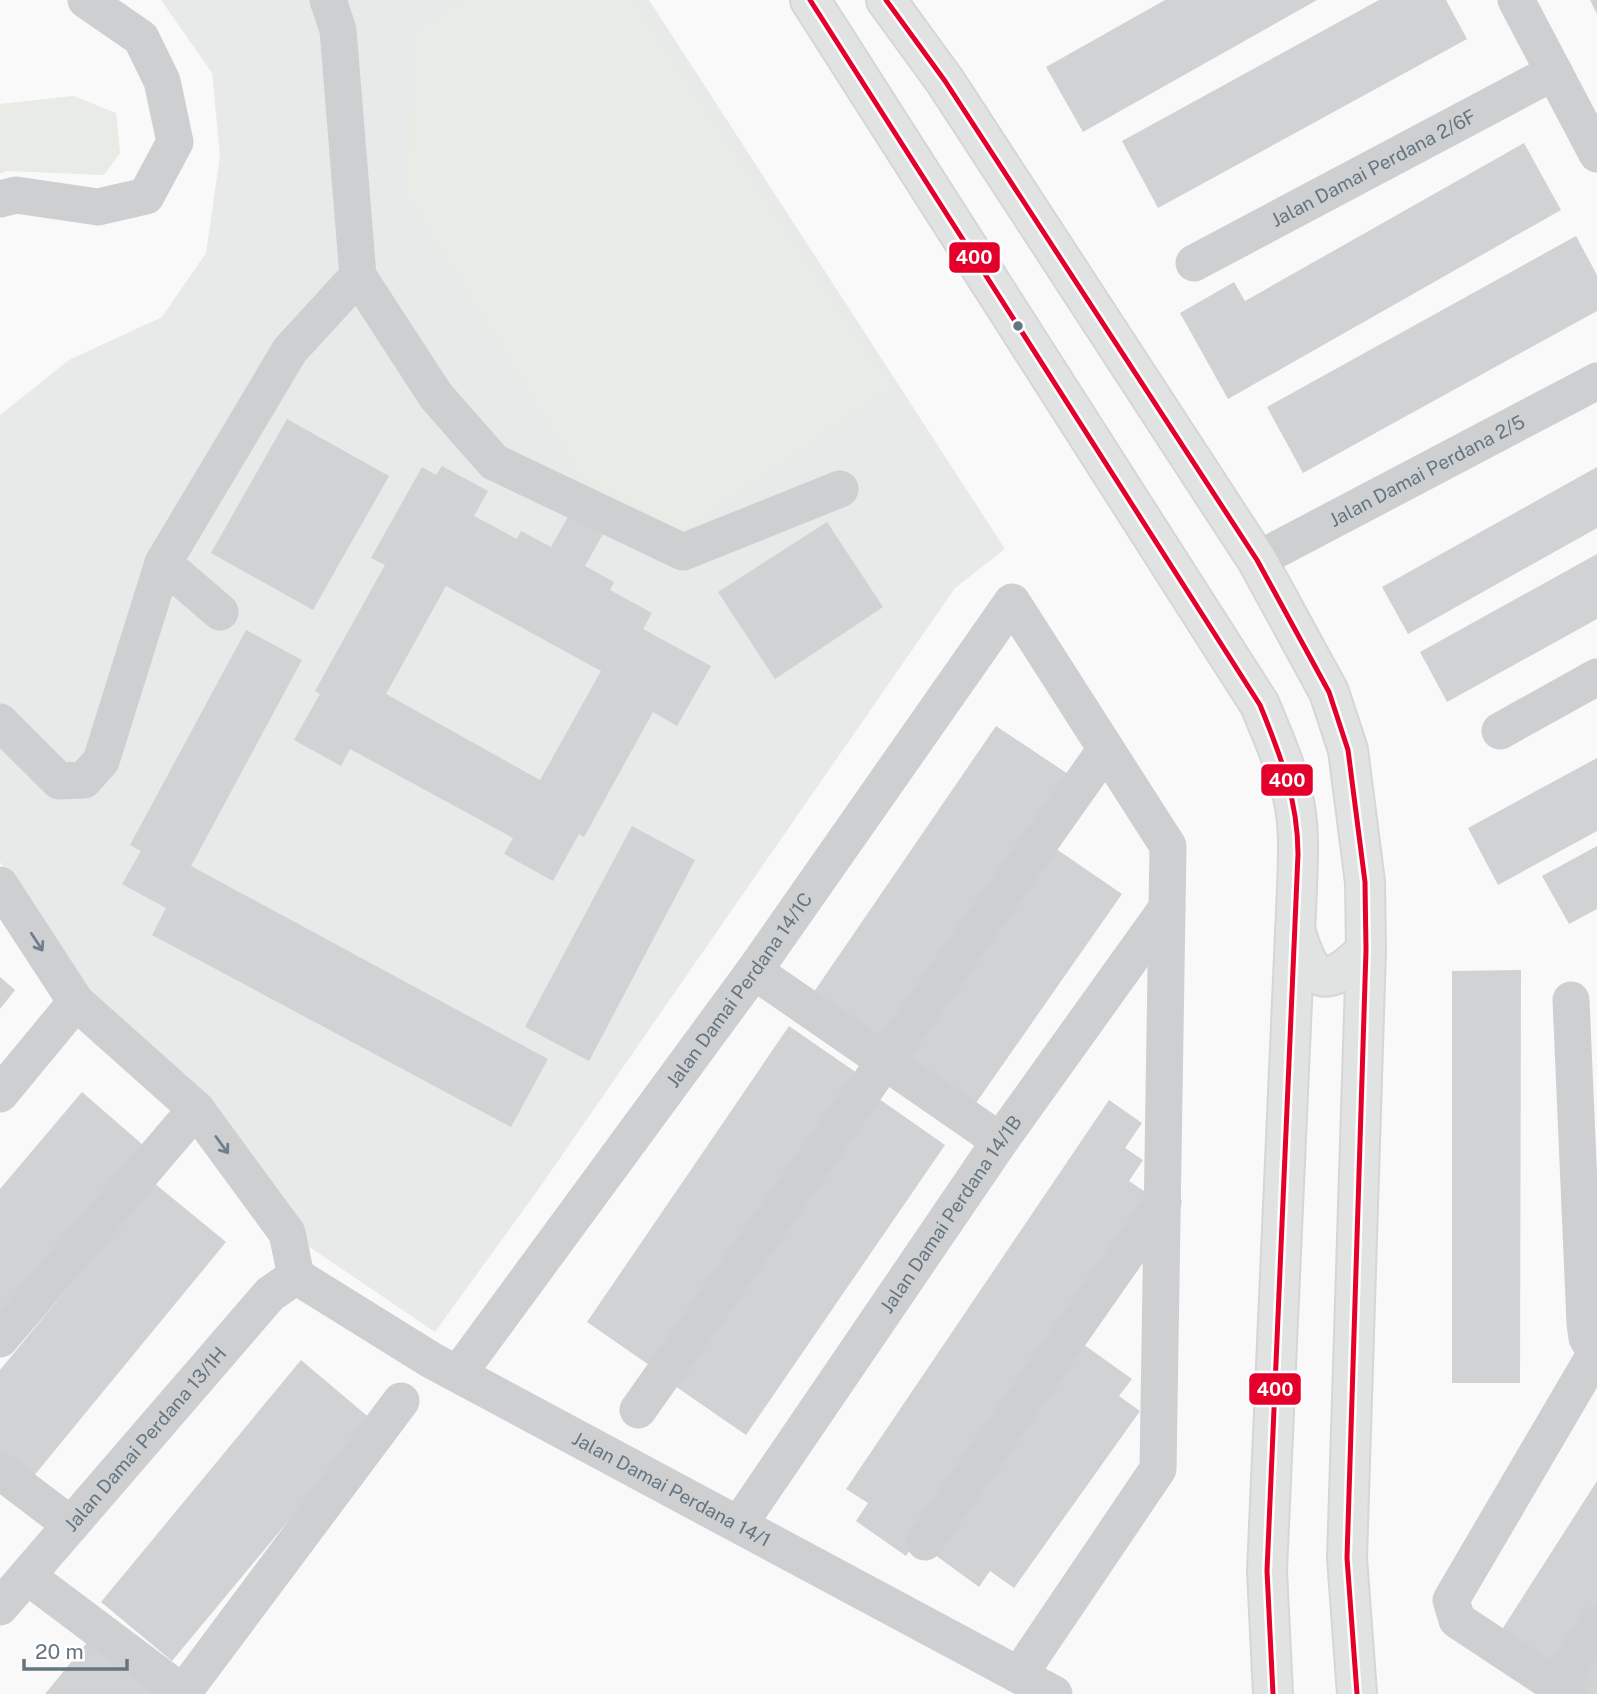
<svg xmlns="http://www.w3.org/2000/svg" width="1597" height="1694" font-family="'Public Sans',sans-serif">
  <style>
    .built { fill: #e8e9e9 }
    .green { fill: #e8ebe6 }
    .building { fill: #d0d2d3; fill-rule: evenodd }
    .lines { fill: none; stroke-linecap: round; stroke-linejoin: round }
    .major-casing { stroke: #d5d6d7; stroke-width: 42 }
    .minor { stroke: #cecfd0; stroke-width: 37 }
    .major { stroke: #e1e2e2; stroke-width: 38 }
    .bus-1-casing { stroke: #fff; stroke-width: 10 }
    .bus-1 { stroke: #e4002b; stroke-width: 5 }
    .oneway { stroke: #707f8b }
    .bus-dot { fill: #657683; stroke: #fff; stroke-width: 2.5 }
    .labels { text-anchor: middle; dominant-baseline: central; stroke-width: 7; stroke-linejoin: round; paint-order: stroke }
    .street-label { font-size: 19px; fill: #657683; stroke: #fff }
    .line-badge { stroke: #fff; stroke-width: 2.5 }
    .badge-label { font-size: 19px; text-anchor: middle; font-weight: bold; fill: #fff }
  </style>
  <rect width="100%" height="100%" fill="#f9f9f9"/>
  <path class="built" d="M 161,0 L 649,0 L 1005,549 L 955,588 L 540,1187 L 435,1332 L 302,1242 L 100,1010 L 0,862 L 0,415 L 69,360 L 162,317 L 206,253 L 220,156 L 212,73 Z"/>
  <g class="green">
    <path d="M 461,0 L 633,0 L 892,387 L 682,532 L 583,479 L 408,196 L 412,36 Z"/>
    <path d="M 74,96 L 116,113 L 120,153 L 104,175 L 6,171 L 0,174 L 0,104 Z"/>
  </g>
  <g class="building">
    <path d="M 1165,0 L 1317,0 L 1083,132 L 1046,67 Z"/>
    <path d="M 1379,0 L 1446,0 L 1467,39 L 1158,208 L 1122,141 Z"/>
    <path d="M 1590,0 L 1597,0 L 1597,14 Z"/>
    <path d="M 1524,143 L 1561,210 L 1228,399 L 1180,313 L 1234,282 L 1245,301 Z"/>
    <path d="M 1576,236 L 1597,275 L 1597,311 L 1303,473 L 1267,407 Z"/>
    <path d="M 287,419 L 389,476 L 313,610 L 211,553 Z"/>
    <path d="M 442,466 L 488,491 L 474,516 L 517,539 L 521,531 L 551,547 L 569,515 L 603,534 L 585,566 L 614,582 L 610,590 L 652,613 L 643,629 L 711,666 L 677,726 L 653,712 L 584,837 L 579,834 L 553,881 L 504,854 L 513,838 L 350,749 L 341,766 L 294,740 L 320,694 L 315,691 L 385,565 L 371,558 L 422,467 L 436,475 ZM 446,586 L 601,671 L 540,780 L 386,694 Z"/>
    <path d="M 1597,467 L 1597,528 L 1408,634 L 1382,587 Z"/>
    <path d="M 827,522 L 883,607 L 775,679 L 718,592 Z"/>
    <path d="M 1597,554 L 1597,619 L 1447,702 L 1420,652 Z"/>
    <path d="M 246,630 L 302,660 L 191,866 L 548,1059 L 511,1127 L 152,935 L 166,908 L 122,884 L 141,851 L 130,845 Z"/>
    <path d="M 996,726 L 1068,774 L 879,1052 L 807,1002 Z"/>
    <path d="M 1597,758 L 1597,831 L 1498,885 L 1468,828 Z"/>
    <path d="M 632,826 L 695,860 L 589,1061 L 525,1027 Z"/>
    <path d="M 1049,844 L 1122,894 L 969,1113 L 897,1063 Z"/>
    <path d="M 1597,846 L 1597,909 L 1569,924 L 1542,876 Z"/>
    <path d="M 1521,970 L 1520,1383 L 1452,1383 L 1452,971 Z"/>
    <path d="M 0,977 L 15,990 L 0,1009 Z"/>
    <path d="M 789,1026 L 857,1073 L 655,1369 L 587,1322 Z"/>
    <path d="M 82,1092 L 151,1152 L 0,1328 L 0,1189 Z"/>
    <path d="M 875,1096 L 945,1145 L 746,1435 L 675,1386 Z"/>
    <path d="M 1109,1100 L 1142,1123 L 1125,1148 L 1143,1160 L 1129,1181 L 1150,1195 L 906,1556 L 856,1521 L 868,1503 L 846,1489 Z"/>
    <path d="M 154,1183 L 226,1242 L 28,1483 L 0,1460 L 0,1370 Z"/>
    <path d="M 1080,1342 L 1132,1379 L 1119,1396 L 1140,1411 L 1014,1588 L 990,1571 L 979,1587 L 931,1552 Z"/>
    <path d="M 301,1360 L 372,1420 L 172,1661 L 101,1602 Z"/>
    <path d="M 1597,1481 L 1597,1606 L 1558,1668 L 1501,1631 Z"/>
    <path d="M 90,1639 L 157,1694 L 45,1694 Z"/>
    <path d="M 1597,1651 L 1597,1694 L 1588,1694 L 1574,1686 Z"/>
  </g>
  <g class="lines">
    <g class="major-casing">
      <g id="major">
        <path d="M 810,0 L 1260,705 C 1272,735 1286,765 1293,797 C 1300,826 1298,858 1297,888 L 1267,1571 L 1273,1694"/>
        <path d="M 886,0 L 945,81 L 1257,560 L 1329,692 L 1348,750 L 1365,882 L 1366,950 L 1347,1558 L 1357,1694"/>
        <path d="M 1295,930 C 1312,984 1324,992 1366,950"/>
      </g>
    </g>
    <g class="minor">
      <path d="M 328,0 L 338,30 L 358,276 L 436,396 L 494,462 L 683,552 L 840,489"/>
      <path d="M 1516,0 L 1597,154"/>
      <path d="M 0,199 L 16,195 L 98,207 L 146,196 L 175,142 L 162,81 L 141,38 L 86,0"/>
      <path id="s1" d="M 1194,263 L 1554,72"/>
      <path id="s2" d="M 1257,560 L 1597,381"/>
      <path d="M 220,612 L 163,563 L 290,350 L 358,276"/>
      <path d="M 0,722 L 59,781 L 84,780 L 101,761 L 163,563"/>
      <path d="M 1500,731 L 1597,677"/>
      <path d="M 0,885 L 76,1002 L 196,1109 L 287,1233 L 296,1276"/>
      <path d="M 754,971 L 1000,1141"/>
      <path d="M 1571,1000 L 1585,1323 L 1587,1338 L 1596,1353"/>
      <path d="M 0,1094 L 76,1002"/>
      <path id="s3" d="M 296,1276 L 431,1360 L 1054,1694"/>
      <path d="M 0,1339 L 196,1109"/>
      <path id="s4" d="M 458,1374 L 754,971 L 1012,602 L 1168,846 L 1158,1469 L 1019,1675"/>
      <path d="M 638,1410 L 1106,749"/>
      <path d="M 0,1471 L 71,1525"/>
      <path id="s5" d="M 740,1523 L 1000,1141 L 1167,908"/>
      <path d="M 925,1542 L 1163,1202"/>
      <path d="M 27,1576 L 183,1693"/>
      <path id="s6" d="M 0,1607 L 270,1294 L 296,1276"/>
      <path d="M 1557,1685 L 1597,1624"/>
      <path d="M 182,1694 L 401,1401"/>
      <path d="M 1569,1694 L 1457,1620 L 1451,1600 L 1597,1351"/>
    </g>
    <use href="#major" class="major"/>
    <g class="bus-1-casing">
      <g id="bus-1">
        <path d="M 810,0 L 1260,705 C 1280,754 1298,800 1298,854 L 1267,1571 L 1273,1694"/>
        <path d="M 886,0 L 945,81 L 1257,560 L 1329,692 L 1348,750 L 1365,882 L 1366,950 L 1347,1558 L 1357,1694"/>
      </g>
    </g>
    <use href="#bus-1" class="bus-1"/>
  </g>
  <defs><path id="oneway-shaft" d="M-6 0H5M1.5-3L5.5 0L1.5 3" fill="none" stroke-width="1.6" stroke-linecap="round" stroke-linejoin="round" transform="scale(1.75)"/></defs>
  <g class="oneway">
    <use href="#oneway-shaft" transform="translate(37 942) rotate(57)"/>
    <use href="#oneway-shaft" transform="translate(222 1145) rotate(54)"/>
  </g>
  <circle class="bus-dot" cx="1018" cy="326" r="6"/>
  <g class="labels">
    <g class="street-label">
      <text stroke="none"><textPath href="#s1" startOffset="203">Jalan Damai Perdana 2/6F</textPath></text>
      <text stroke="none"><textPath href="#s2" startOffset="192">Jalan Damai Perdana 2/5</textPath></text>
      <text stroke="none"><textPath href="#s4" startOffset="476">Jalan Damai Perdana 14/1C</textPath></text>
      <text stroke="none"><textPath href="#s5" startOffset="374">Jalan Damai Perdana 14/1B</textPath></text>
      <text stroke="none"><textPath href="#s6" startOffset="222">Jalan Damai Perdana 13/1H</textPath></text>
      <text stroke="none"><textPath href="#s3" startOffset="432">Jalan Damai Perdana 14/1</textPath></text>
    </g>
  </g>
  <g class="line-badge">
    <rect x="948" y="241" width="53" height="33" rx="7" fill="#e4002b"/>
    <rect x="1260" y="763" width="54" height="34" rx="7" fill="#e4002b"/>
    <rect x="1248" y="1372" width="54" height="34" rx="7" fill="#e4002b"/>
  </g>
  <g class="badge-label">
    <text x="974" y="264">400</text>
    <text x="1287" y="787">400</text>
    <text x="1275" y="1396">400</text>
  </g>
  <path d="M24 1659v10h103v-10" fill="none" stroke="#657683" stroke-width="3.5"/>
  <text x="35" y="1659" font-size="21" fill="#657683" stroke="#ffffff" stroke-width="5" paint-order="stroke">20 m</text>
</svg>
